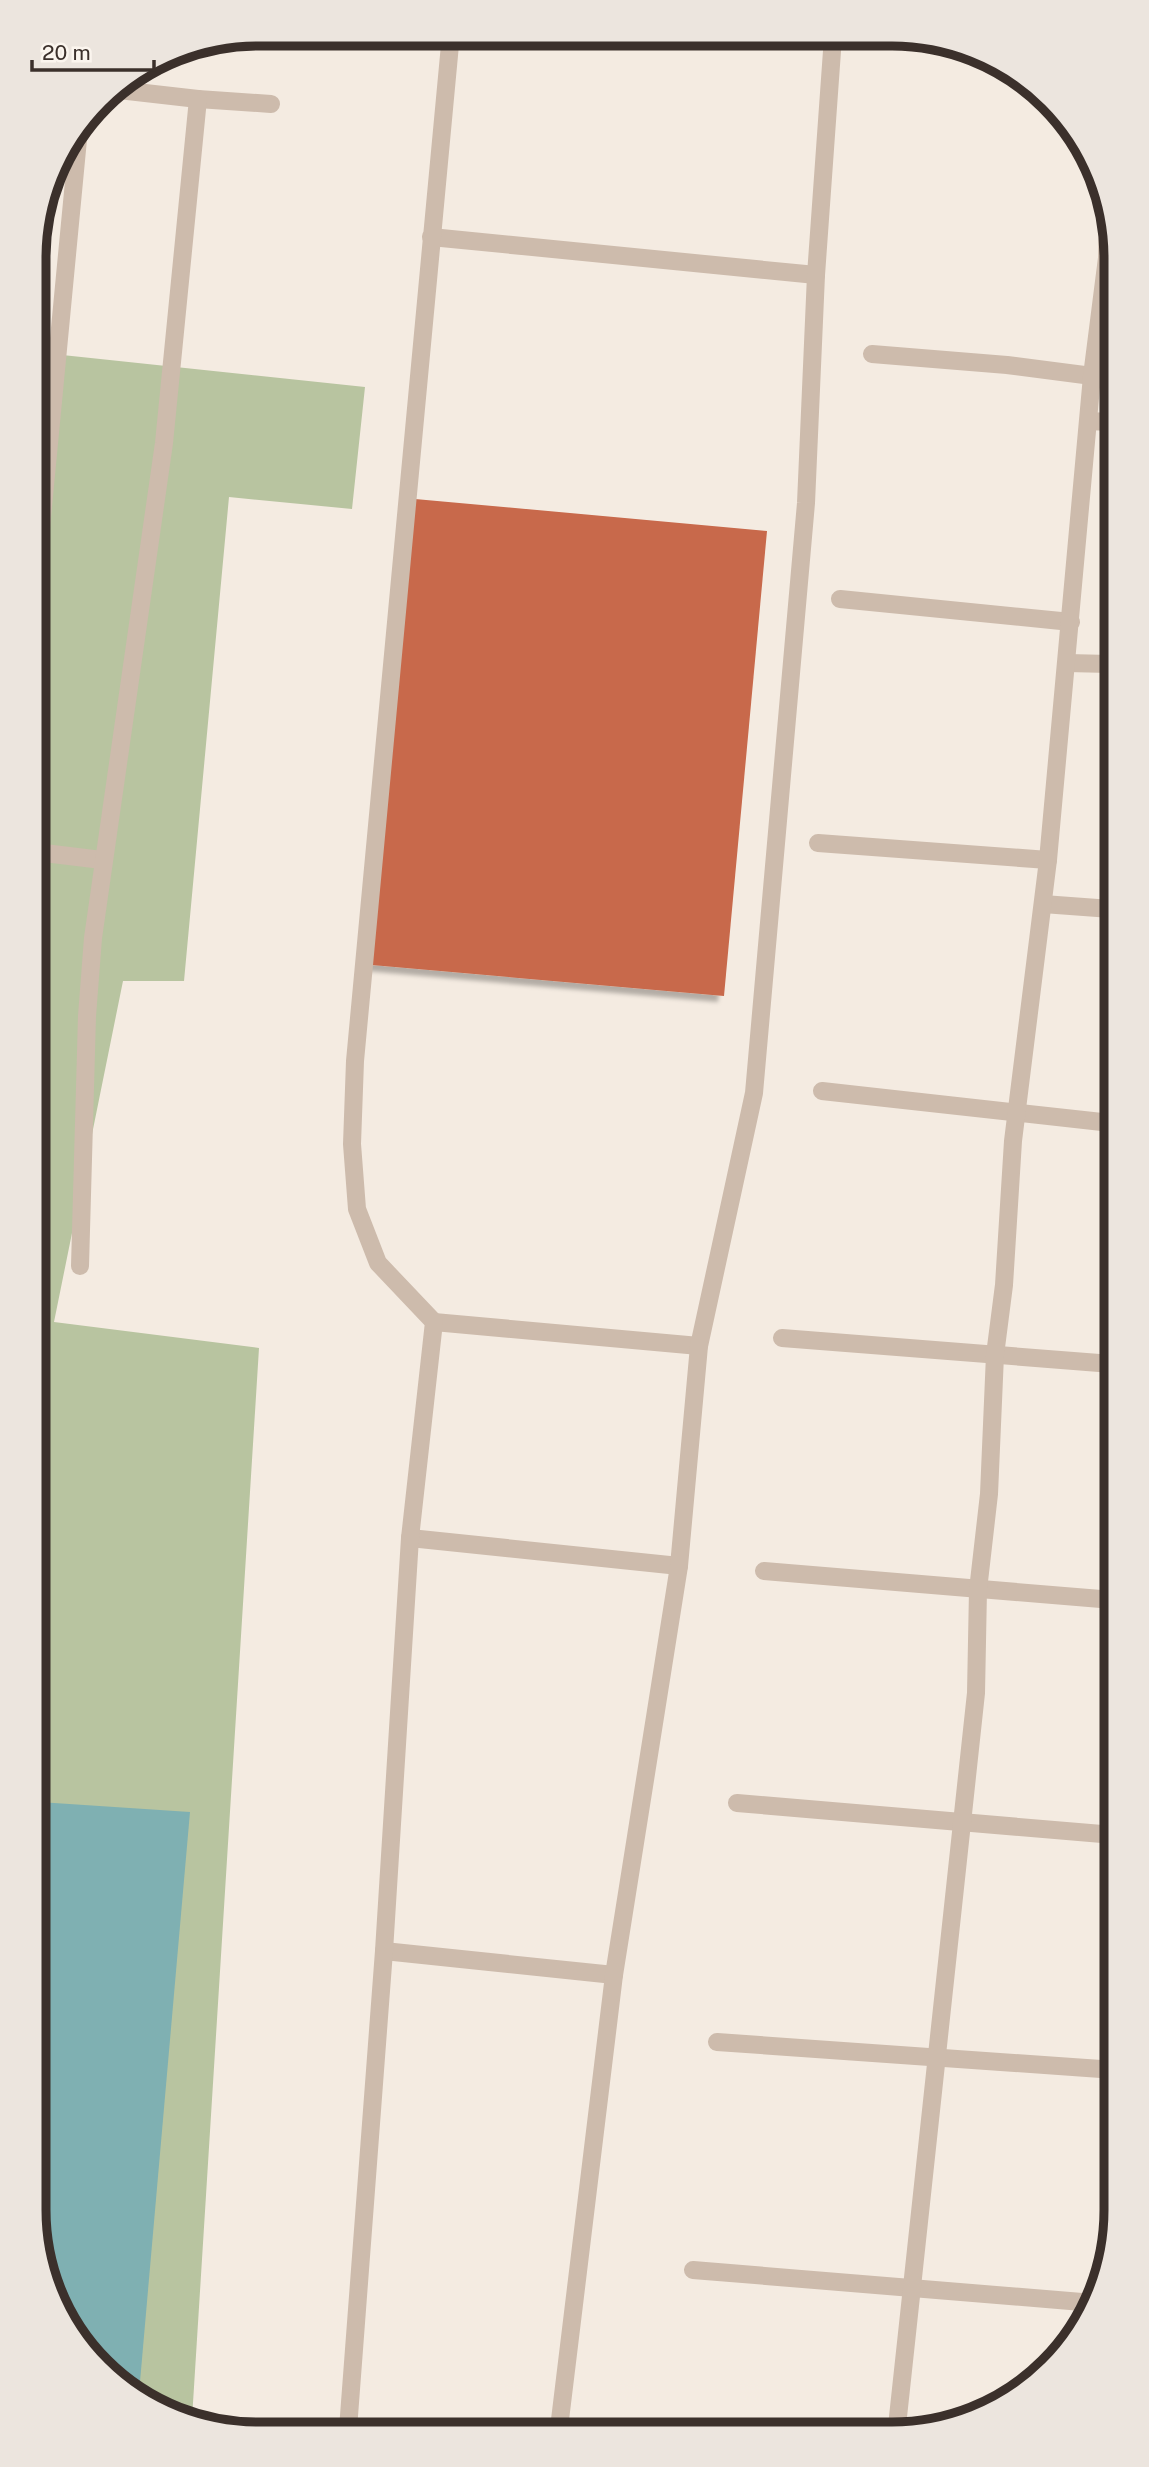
<svg xmlns="http://www.w3.org/2000/svg" width="1149" height="2467" font-family="'Public Sans',sans-serif">
  <style>
    .green { fill: #b8c4a0 }
    .water { fill: #7fb0b2 }
    .building { fill: #c8694b; filter: url(#shadow) }
    .lines { fill: none; stroke-linecap: round; stroke-linejoin: round }
    .lane { stroke: #cdbbac; stroke-width: 18 }
    .street { stroke: #cdbbac; stroke-width: 18 }
    .rim { fill: none; stroke: #3b302b; stroke-width: 9 }
  </style>
  <defs>
    <filter id="shadow"><feDropShadow dx="-6" dy="6" stdDeviation="2" flood-color="#0004"/></filter>
  </defs>
  <rect width="100%" height="100%" fill="#f4ebe1"/>
  <path class="green" d="M 34,352 L 365,387 L 352,509 L 229,497 L 184,981 L 123,981 L 54,1322 L 259,1348 L 192,2419 L 109,2378 L 71,2334 L 41,2268 Z"/>
  <path class="water" d="M 39,1802 L 190,1812 L 139,2393 L 109,2378 L 71,2334 L 41,2268 Z"/>
  <path class="building" d="M 415,499 L 767,531 L 724,996 L 372,965 Z"/>
  <g class="lines">
    <g class="lane">
      <path d="M 198,99 L 271,104"/>
      <path d="M 431,237 L 816,275"/>
      <path d="M 36,852 L 102,860"/>
      <path d="M 80,1266 L 87,1016 L 93,938 L 164,443 L 198,99 L 110,89"/>
      <path d="M 434,1322 L 699,1346"/>
      <path d="M 410,1538 L 679,1566"/>
      <path d="M 384,1951 L 614,1975"/>
      <path d="M 559,2428 L 614,1975 L 679,1566 L 699,1346 L 754,1093 L 806,503 L 816,275 L 833,37"/>
      <path d="M 348,2429 L 384,1951 L 410,1538 L 434,1322 L 378,1263 L 357,1209 L 352,1144 L 355,1061 L 451,34"/>
    </g>
    <g class="street">
      <path d="M 872,354 L 1007,365 L 1092,376"/>
      <path d="M 1089,421 L 1109,422"/>
      <path d="M 35,590 L 79,129"/>
      <path d="M 840,599 L 1071,622"/>
      <path d="M 1067,663 L 1110,664"/>
      <path d="M 818,843 L 1048,860"/>
      <path d="M 1043,904 L 1111,909"/>
      <path d="M 822,1091 L 1111,1123"/>
      <path d="M 782,1338 L 1112,1364"/>
      <path d="M 764,1571 L 1113,1600"/>
      <path d="M 737,1803 L 1114,1835"/>
      <path d="M 717,2042 L 1115,2070"/>
      <path d="M 693,2270 L 1094,2303"/>
      <path d="M 897,2426 L 976,1693 L 978,1590 L 989,1494 L 995,1355 L 1004,1285 L 1013,1141 L 1048,860 L 1092,376 L 1107,258 L 1108,213"/>
    </g>
  </g>
  <path d="M0 0H1149V2467H0ZM258 46H892A212 212 0 0 1 1104 258V2210A212 212 0 0 1 892 2422H258A212 212 0 0 1 46 2210V258A212 212 0 0 1 258 46Z" fill="#ece5de" fill-rule="evenodd"/>
  <path class="rim" d="M258 46H892A212 212 0 0 1 1104 258V2210A212 212 0 0 1 892 2422H258A212 212 0 0 1 46 2210V258A212 212 0 0 1 258 46Z"/>
  <path d="M32 60v10h122v-10" fill="none" stroke="#3b302b" stroke-width="3.5"/>
  <text x="42" y="60" font-size="21" fill="#3b302b" stroke="#fbf5ee" stroke-width="5" paint-order="stroke">20 m</text>
</svg>
